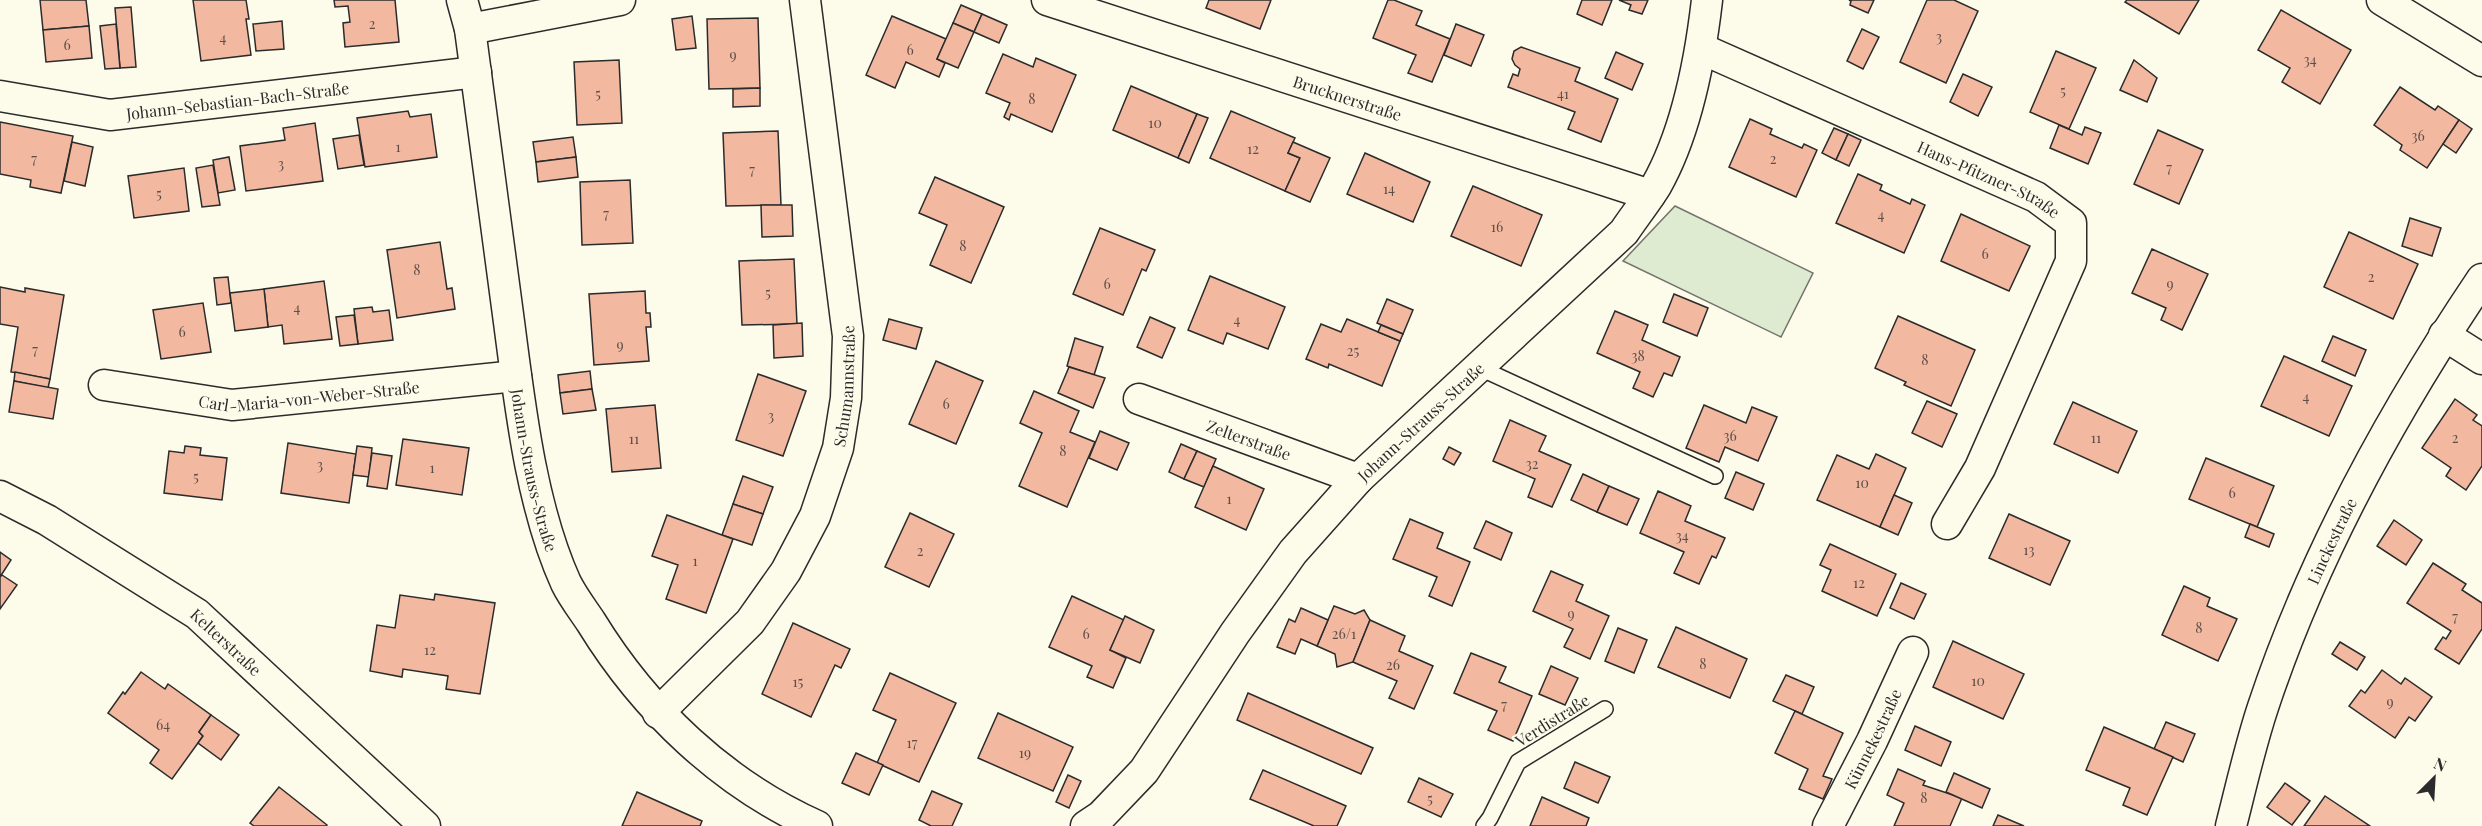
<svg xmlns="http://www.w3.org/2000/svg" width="2482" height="826" font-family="'Playfair Display',serif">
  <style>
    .green { fill: #deebd1; stroke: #74746e; stroke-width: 1.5 }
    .building { fill: #f2b8a0; stroke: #2b2b2b; stroke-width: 1.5 }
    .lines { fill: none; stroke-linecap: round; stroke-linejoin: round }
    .service-casing { stroke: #2b2b2b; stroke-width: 18 }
    .minor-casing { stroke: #2b2b2b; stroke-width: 33 }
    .service { stroke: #fdfbea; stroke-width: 15 }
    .minor { stroke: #fdfbea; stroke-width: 30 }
    .labels { text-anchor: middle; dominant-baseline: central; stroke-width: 4.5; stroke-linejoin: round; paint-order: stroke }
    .number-label { font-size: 14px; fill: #5d4e48 }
    .street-label { font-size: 16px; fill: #2b2b2b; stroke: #fdfbea }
  </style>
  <rect width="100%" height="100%" fill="#fdfbea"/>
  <path class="green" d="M 1675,206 L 1813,273 L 1781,337 L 1623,261 Z"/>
  <g class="building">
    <path d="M 40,0 L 86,0 L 89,26 L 43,30 Z"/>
    <path d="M 193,0 L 246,0 L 249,19 L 246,19 L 251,55 L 201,61 Z"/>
    <path d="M 334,0 L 395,0 L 399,42 L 345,47 L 343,23 L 350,22 L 348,6 L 335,7 Z"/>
    <path d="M 1209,0 L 1271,0 L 1260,29 L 1206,8 Z"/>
    <path d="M 1388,0 L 1394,0 L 1422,11 L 1416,25 L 1450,39 L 1432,82 L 1408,73 L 1416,55 L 1373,38 Z"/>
    <path d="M 1582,0 L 1612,0 L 1602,25 L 1577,14 Z"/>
    <path d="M 1619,0 L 1648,0 L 1642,14 L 1629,10 L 1631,5 Z"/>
    <path d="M 1849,0 L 1874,0 L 1868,13 L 1850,5 L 1851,1 Z"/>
    <path d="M 1927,0 L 1954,0 L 1978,11 L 1946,83 L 1900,62 Z"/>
    <path d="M 2127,0 L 2199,0 L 2179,34 L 2125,2 Z"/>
    <path d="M 961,5 L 982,14 L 974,32 L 953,23 Z"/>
    <path d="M 131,7 L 136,67 L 120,68 L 115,8 Z"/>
    <path d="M 2281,10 L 2351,50 L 2320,104 L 2282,82 L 2290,68 L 2258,50 Z"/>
    <path d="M 982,14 L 1007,25 L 999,43 L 974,32 Z"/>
    <path d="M 692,16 L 696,48 L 676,50 L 672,19 Z"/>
    <path d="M 892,16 L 946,39 L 937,59 L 945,63 L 939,77 L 906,62 L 895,88 L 866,75 Z"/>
    <path d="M 758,18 L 760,88 L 709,89 L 707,19 Z"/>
    <path d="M 282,21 L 284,49 L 256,51 L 253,24 Z"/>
    <path d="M 953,23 L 974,32 L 958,68 L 937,59 Z"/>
    <path d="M 116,24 L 120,68 L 105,69 L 100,26 Z"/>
    <path d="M 1456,24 L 1484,35 L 1471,66 L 1444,55 Z"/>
    <path d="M 89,26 L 92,58 L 46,62 L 43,30 Z"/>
    <path d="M 1862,29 L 1879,37 L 1863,69 L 1847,61 Z"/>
    <path d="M 1521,47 L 1580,68 L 1575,81 L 1618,99 L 1601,142 L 1568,129 L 1575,112 L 1508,87 L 1513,74 L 1518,76 L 1520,69 L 1515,65 L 1512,59 L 1514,51 Z"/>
    <path d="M 2056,51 L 2096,68 L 2069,129 L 2030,112 Z"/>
    <path d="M 1616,52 L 1643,64 L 1632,90 L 1605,78 Z"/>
    <path d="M 1003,54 L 1033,67 L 1036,58 L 1076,75 L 1052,132 L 1011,114 L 1009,120 L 1004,117 L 1010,103 L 986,93 Z"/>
    <path d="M 619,60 L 622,123 L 577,125 L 574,62 Z"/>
    <path d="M 2134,60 L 2157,78 L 2147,102 L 2120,90 Z"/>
    <path d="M 1963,74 L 1992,87 L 1978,116 L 1950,102 Z"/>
    <path d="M 1131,86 L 1197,114 L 1178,158 L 1113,130 Z"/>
    <path d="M 2400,87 L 2435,110 L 2438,106 L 2459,120 L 2427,168 L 2400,150 L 2402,145 L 2374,125 Z"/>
    <path d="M 760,88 L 760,106 L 733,107 L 733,89 Z"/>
    <path d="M 408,111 L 410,117 L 431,114 L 437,157 L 365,167 L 357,118 Z"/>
    <path d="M 1231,111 L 1295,138 L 1288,153 L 1300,158 L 1285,191 L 1210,158 Z"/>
    <path d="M 1197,114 L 1208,118 L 1189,163 L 1178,158 Z"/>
    <path d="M 1750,119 L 1772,129 L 1770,134 L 1802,148 L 1804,144 L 1817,150 L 1796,197 L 1729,167 Z"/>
    <path d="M 2459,120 L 2472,129 L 2456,153 L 2443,144 Z"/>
    <path d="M 0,122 L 73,136 L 61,193 L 30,187 L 31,180 L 0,174 Z"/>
    <path d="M 315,123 L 323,181 L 246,191 L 240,146 L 285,140 L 283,128 Z"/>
    <path d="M 2059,125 L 2082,135 L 2085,127 L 2101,133 L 2088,164 L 2050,148 Z"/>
    <path d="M 1834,128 L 1848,134 L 1836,160 L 1822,153 Z"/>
    <path d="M 2158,130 L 2203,150 L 2179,204 L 2134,184 Z"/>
    <path d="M 778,131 L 781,205 L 726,206 L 723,133 Z"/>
    <path d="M 1848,134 L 1861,140 L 1849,166 L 1836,160 Z"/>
    <path d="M 359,135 L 364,165 L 338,169 L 333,139 Z"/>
    <path d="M 573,137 L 576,157 L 536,162 L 533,142 Z"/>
    <path d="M 72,142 L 93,147 L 85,186 L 64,181 Z"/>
    <path d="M 1293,142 L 1330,158 L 1310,202 L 1285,191 L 1300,158 L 1288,153 Z"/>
    <path d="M 1365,153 L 1430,182 L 1413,222 L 1347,194 Z"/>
    <path d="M 229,157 L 235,190 L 218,193 L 213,160 Z"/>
    <path d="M 576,157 L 578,177 L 538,182 L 536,162 Z"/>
    <path d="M 213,165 L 220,205 L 202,207 L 196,168 Z"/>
    <path d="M 184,168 L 189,211 L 134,218 L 128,176 Z"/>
    <path d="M 1858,174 L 1882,185 L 1880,190 L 1910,204 L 1912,199 L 1925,205 L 1904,253 L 1836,223 Z"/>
    <path d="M 935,177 L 1004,207 L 971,283 L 930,265 L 947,225 L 919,213 Z"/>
    <path d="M 630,180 L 633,243 L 582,245 L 580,182 Z"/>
    <path d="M 1473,186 L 1542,215 L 1521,266 L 1451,236 Z"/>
    <path d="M 761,205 L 792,205 L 793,236 L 762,237 Z"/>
    <path d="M 1961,214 L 2030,246 L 2009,291 L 1941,261 Z"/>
    <path d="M 2410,218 L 2441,228 L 2432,256 L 2402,246 Z"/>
    <path d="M 1100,228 L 1155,250 L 1146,271 L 1142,269 L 1123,315 L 1073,294 Z"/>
    <path d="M 2349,232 L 2418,264 L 2393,319 L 2324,287 Z"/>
    <path d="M 440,242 L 447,289 L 452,288 L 455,309 L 397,318 L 387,250 Z"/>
    <path d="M 2152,249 L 2208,274 L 2182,330 L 2161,320 L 2166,308 L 2132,293 Z"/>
    <path d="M 794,259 L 797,324 L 742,325 L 739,261 Z"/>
    <path d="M 1210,276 L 1285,307 L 1268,349 L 1227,333 L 1223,344 L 1188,330 Z"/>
    <path d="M 228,277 L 231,303 L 217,305 L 214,278 Z"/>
    <path d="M 324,281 L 332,339 L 284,344 L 282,325 L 268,327 L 264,289 Z"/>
    <path d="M 0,287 L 25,292 L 25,288 L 64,295 L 50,379 L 11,372 L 18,327 L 0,324 Z"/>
    <path d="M 264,289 L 268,327 L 235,331 L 230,293 Z"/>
    <path d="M 645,291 L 646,313 L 650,313 L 651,327 L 646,327 L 649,361 L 594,365 L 589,294 Z"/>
    <path d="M 1674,294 L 1708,308 L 1697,336 L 1663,322 Z"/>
    <path d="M 1387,299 L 1413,310 L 1403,334 L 1377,323 Z"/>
    <path d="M 203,303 L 211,352 L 161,359 L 153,310 Z"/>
    <path d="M 372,307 L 373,312 L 389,310 L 393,340 L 358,344 L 354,309 Z"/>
    <path d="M 1615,311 L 1648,325 L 1642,340 L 1680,357 L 1672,376 L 1664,373 L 1653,397 L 1633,388 L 1640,372 L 1597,353 Z"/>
    <path d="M 354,315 L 358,344 L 340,346 L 336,317 Z"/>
    <path d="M 1898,316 L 1975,350 L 1951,406 L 1904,385 L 1906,382 L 1875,368 Z"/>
    <path d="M 1150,317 L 1175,328 L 1162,358 L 1137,347 Z"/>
    <path d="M 889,319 L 922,328 L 916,349 L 883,340 Z"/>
    <path d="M 1347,319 L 1400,341 L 1382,386 L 1329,364 L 1328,368 L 1306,359 L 1321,324 L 1341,332 Z"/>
    <path d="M 802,323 L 803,356 L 774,358 L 773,325 Z"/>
    <path d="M 1381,325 L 1403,334 L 1400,341 L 1378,332 Z"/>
    <path d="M 2333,336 L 2366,350 L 2355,376 L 2322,361 Z"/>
    <path d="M 1075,338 L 1103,347 L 1094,375 L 1067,366 Z"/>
    <path d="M 2284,356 L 2352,386 L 2329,436 L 2261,406 Z"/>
    <path d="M 936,361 L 983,381 L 956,444 L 909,424 Z"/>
    <path d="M 1069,367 L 1105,378 L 1093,408 L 1058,393 Z"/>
    <path d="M 590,371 L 592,389 L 560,393 L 558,375 Z"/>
    <path d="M 15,372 L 50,379 L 48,388 L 14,381 Z"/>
    <path d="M 758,374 L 806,391 L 783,456 L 736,440 Z"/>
    <path d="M 14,381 L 58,389 L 53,419 L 9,412 Z"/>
    <path d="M 592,389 L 596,410 L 563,414 L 560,393 Z"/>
    <path d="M 1034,391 L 1079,411 L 1070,432 L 1095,442 L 1067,507 L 1019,486 L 1042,433 L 1020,423 Z"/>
    <path d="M 2455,399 L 2477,415 L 2473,420 L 2482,426 L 2482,466 L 2466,490 L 2446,476 L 2451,468 L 2422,448 Z"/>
    <path d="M 1927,401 L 1957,414 L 1942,447 L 1912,433 Z"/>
    <path d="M 2073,402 L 2137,431 L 2118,473 L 2054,444 Z"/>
    <path d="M 655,405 L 661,468 L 612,472 L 606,409 Z"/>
    <path d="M 1704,405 L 1746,423 L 1752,407 L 1777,417 L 1758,461 L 1725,447 L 1719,462 L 1686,448 Z"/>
    <path d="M 1510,420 L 1546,436 L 1539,451 L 1571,465 L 1552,507 L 1528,497 L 1535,479 L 1493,461 Z"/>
    <path d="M 1100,431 L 1129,443 L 1117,470 L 1089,458 Z"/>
    <path d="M 403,439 L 469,448 L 462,495 L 396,485 Z"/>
    <path d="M 288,443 L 356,454 L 349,503 L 281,493 Z"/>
    <path d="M 1181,444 L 1197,451 L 1184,479 L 1169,472 Z"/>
    <path d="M 185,446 L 201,448 L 200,455 L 227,458 L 222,500 L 164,493 L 169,451 L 184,453 Z"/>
    <path d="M 357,446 L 372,448 L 369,477 L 353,475 Z"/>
    <path d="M 1449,447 L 1461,453 L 1454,465 L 1443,459 Z"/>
    <path d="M 1197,451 L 1216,459 L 1204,487 L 1184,479 Z"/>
    <path d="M 372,453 L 392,456 L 387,489 L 367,486 Z"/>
    <path d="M 1876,454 L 1906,468 L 1880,527 L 1817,500 L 1837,455 L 1869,469 Z"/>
    <path d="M 2206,458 L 2274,486 L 2257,527 L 2189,499 Z"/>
    <path d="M 1213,466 L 1264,489 L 1246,530 L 1195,507 Z"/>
    <path d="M 1736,472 L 1764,484 L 1753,510 L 1725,498 Z"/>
    <path d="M 1583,474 L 1609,486 L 1597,512 L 1571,500 Z"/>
    <path d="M 743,476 L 773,487 L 763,514 L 733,504 Z"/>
    <path d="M 1609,486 L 1639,499 L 1627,525 L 1597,512 Z"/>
    <path d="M 1658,491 L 1691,506 L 1685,521 L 1725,538 L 1716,558 L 1712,556 L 1699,584 L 1674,573 L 1684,552 L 1640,533 Z"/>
    <path d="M 1894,495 L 1912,503 L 1898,535 L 1880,527 Z"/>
    <path d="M 733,504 L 763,514 L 752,545 L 722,535 Z"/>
    <path d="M 910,513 L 954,534 L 929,587 L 885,567 Z"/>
    <path d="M 2009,514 L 2070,541 L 2050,585 L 1989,558 Z"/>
    <path d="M 667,515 L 733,539 L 706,613 L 666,599 L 678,565 L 652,556 Z"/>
    <path d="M 1410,519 L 1443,533 L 1437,548 L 1470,562 L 1452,606 L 1429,596 L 1437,577 L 1393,559 Z"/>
    <path d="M 2394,520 L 2422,540 L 2406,565 L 2377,546 Z"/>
    <path d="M 1486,521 L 1512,533 L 1501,560 L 1474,548 Z"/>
    <path d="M 2250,524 L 2274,534 L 2269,547 L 2245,537 Z"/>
    <path d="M 1830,544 L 1896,574 L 1877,616 L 1822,591 L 1831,570 L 1820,565 Z"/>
    <path d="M 0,552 L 11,560 L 0,577 Z"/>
    <path d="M 2433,563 L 2466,584 L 2462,590 L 2482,603 L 2482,629 L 2459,664 L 2435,649 L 2443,637 L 2446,639 L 2451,631 L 2407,603 Z"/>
    <path d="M 1551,571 L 1583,585 L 1576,601 L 1609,616 L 1590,659 L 1564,647 L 1573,629 L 1533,611 Z"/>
    <path d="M 2,575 L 17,585 L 0,609 L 0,577 Z"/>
    <path d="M 1901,583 L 1926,594 L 1914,619 L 1890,608 Z"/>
    <path d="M 2184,586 L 2210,598 L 2207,606 L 2237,619 L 2218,661 L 2162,635 Z"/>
    <path d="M 435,594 L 495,603 L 480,694 L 446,689 L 448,676 L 403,669 L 402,677 L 370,671 L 377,625 L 395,628 L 400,595 L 434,600 Z"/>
    <path d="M 1072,596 L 1124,620 L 1110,650 L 1126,658 L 1113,688 L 1087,677 L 1092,666 L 1049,647 Z"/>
    <path d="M 1334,606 L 1355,614 L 1364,610 L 1370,620 L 1353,662 L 1337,667 L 1335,654 L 1317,646 Z"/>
    <path d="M 1301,608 L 1328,620 L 1317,646 L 1301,639 L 1295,654 L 1277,647 L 1289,619 L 1295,622 Z"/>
    <path d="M 1125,616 L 1154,630 L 1140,663 L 1110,650 Z"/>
    <path d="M 1370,620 L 1405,636 L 1399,651 L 1433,666 L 1414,709 L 1389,698 L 1397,681 L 1353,662 Z"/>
    <path d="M 793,623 L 850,649 L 841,668 L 835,665 L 811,717 L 762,694 Z"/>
    <path d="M 1676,627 L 1747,659 L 1730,698 L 1658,667 Z"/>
    <path d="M 1618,628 L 1647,640 L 1634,673 L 1605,661 Z"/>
    <path d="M 1953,641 L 2024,674 L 2003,719 L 1933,687 Z"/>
    <path d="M 2340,642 L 2365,657 L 2357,670 L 2332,654 Z"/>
    <path d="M 1471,653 L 1506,667 L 1499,682 L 1532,696 L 1513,741 L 1488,730 L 1497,711 L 1454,693 Z"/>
    <path d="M 1551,666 L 1578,678 L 1565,705 L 1539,694 Z"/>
    <path d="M 2382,670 L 2401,684 L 2405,678 L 2432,697 L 2415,721 L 2409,717 L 2395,738 L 2349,706 L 2361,690 L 2365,693 Z"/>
    <path d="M 141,672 L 165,689 L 168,684 L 211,715 L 199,732 L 203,736 L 172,779 L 150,763 L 159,750 L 108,713 L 123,692 L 125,694 Z"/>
    <path d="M 890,673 L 956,703 L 919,782 L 877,763 L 896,720 L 873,710 Z"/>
    <path d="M 1786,675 L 1814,687 L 1802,714 L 1773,701 Z"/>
    <path d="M 1248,693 L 1373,748 L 1361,774 L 1237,720 Z"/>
    <path d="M 1795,711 L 1843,733 L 1823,776 L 1832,779 L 1823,799 L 1799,789 L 1808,769 L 1775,753 Z"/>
    <path d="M 998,713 L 1073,747 L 1053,791 L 978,758 Z"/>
    <path d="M 211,715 L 239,735 L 221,760 L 198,743 L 203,736 L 199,732 Z"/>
    <path d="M 2166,722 L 2195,734 L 2183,762 L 2154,749 Z"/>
    <path d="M 1915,726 L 1951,742 L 1941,766 L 1905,750 Z"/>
    <path d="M 2104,727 L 2173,757 L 2147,815 L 2123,805 L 2130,788 L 2086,770 Z"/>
    <path d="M 856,753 L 883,765 L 869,795 L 842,783 Z"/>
    <path d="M 1575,762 L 1610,777 L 1598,803 L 1564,788 Z"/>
    <path d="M 1898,769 L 1925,781 L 1923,785 L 1962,798 L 1950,826 L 1894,826 L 1904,803 L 1887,795 Z"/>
    <path d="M 1263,770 L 1346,806 L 1337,826 L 1314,826 L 1250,799 Z"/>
    <path d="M 1954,773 L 1990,789 L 1982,808 L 1946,792 Z"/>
    <path d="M 1068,775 L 1081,781 L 1069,808 L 1056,802 Z"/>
    <path d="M 1419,778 L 1453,794 L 1441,817 L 1408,802 Z"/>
    <path d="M 2285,783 L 2310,801 L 2292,825 L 2267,807 Z"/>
    <path d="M 279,787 L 327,825 L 326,826 L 254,826 L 250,823 Z"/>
    <path d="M 932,791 L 962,804 L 952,826 L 931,826 L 919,820 Z"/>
    <path d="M 637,792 L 702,821 L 700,826 L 622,826 Z"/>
    <path d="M 2325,796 L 2370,826 L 2304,826 Z"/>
    <path d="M 1542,797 L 1589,818 L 1586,826 L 1530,826 Z"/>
    <path d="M 1998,815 L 2024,826 L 1993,826 Z"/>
  </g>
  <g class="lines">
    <g class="service-casing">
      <g id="service">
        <path d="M 1480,368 L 1715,476"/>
        <path d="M 1484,826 L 1490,818 L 1518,762 L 1605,709"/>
      </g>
    </g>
    <g class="minor-casing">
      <g id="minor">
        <path id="s1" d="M 462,0 L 470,29 C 483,126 496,224 509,322 C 520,406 531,506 566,583 C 573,597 583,610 591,622 C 645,710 723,784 817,826"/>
        <path id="s2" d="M 1047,0 L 1650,195"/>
        <path d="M 2382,0 L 2482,61"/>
        <path d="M 470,29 L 620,0"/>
        <path id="s3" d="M 1702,49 L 2036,197 L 2071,223 L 2071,261 L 1980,468 L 1947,524"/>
        <path id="s4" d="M 0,96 L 110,115 L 476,72"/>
        <path d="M 2444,335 L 2482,359"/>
        <path id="s5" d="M 104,385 L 232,405 L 516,376"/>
        <path id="s6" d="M 1139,399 L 1358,479"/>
        <path id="s7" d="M 0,496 L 47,520 L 197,614 L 425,826"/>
        <path id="s8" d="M 658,713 L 750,622 L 786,571 L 815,516 L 838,448 L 846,398 L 848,336 L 805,0"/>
        <path id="s9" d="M 1086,826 L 1101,816 L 1144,771 L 1235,633 L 1293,552 L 1358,479 L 1624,232 C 1634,217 1646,202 1656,186 C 1686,133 1700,61 1707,0"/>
        <path id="s10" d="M 1828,826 L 1872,741 L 1913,652"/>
        <path id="s11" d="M 2231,826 C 2241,787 2250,746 2263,707 C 2313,556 2393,411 2482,279"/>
      </g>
    </g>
    <use href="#service" class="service"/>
    <use href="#minor" class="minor"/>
  </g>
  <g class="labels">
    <g class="number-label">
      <text x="372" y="23">2</text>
      <text x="1939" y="36">3</text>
      <text x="223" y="37">4</text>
      <text x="67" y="44">6</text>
      <text x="910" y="49">6</text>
      <text x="733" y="54">9</text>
      <text x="2310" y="59">34</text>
      <text x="2063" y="90">5</text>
      <text x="598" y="93">5</text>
      <text x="1563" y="93">41</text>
      <text x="1032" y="98">8</text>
      <text x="1155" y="122">10</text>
      <text x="2418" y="135">36</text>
      <text x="398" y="146">1</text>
      <text x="1253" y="148">12</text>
      <text x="34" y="158">7</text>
      <text x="1773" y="158">2</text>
      <text x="281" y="163">3</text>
      <text x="2169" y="167">7</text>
      <text x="752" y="169">7</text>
      <text x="1389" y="188">14</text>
      <text x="159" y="193">5</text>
      <text x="606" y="213">7</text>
      <text x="1881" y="214">4</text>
      <text x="1497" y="226">16</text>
      <text x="963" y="245">8</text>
      <text x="1985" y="253">6</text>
      <text x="417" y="269">8</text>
      <text x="2371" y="276">2</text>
      <text x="1107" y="283">6</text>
      <text x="2170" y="283">9</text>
      <text x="768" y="292">5</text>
      <text x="297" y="307">4</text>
      <text x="1237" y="319">4</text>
      <text x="182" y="331">6</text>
      <text x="620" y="344">9</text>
      <text x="35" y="349">7</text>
      <text x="1353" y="350">25</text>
      <text x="1638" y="355">38</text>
      <text x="1925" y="359">8</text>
      <text x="2306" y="396">4</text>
      <text x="946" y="403">6</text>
      <text x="771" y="415">3</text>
      <text x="1730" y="435">36</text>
      <text x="2096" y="437">11</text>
      <text x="2455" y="437">2</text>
      <text x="634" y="438">11</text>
      <text x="1063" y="450">8</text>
      <text x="1532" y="463">32</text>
      <text x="320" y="464">3</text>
      <text x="432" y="467">1</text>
      <text x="196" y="476">5</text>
      <text x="1862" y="482">10</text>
      <text x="2232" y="492">6</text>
      <text x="1229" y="498">1</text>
      <text x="1682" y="535">34</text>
      <text x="2029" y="549">13</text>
      <text x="920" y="550">2</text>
      <text x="695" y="560">1</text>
      <text x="1859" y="582">12</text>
      <text x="1571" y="613">9</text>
      <text x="2455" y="616">7</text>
      <text x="2199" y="627">8</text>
      <text x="1086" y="633">6</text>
      <text x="1344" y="633">26/1</text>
      <text x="430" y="649">12</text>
      <text x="1703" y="663">8</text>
      <text x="1393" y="664">26</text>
      <text x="1978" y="680">10</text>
      <text x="798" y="681">15</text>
      <text x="2390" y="701">9</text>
      <text x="1504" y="704">7</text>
      <text x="163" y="724">64</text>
      <text x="912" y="742">17</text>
      <text x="1025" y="752">19</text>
      <text x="1924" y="797">8</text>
      <text x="1430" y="798">5</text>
    </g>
    <g class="street-label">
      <text stroke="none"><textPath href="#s2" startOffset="316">Brucknerstraße</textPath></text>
      <text stroke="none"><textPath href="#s4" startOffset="240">Johann-Sebastian-Bach-Straße</textPath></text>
      <text stroke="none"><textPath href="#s3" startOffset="315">Hans-Pfitzner-Straße</textPath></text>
      <text stroke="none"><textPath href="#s8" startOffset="388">Schumannstraße</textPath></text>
      <text stroke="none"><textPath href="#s5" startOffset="207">Carl-Maria-von-Weber-Straße</textPath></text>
      <text stroke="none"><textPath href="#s9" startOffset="528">Johann-Strauss-Straße</textPath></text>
      <text stroke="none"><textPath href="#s6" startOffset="117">Zelterstraße</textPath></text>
      <text stroke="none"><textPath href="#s1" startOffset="476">Johann-Strauss-Straße</textPath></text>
      <text stroke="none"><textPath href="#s11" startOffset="303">Linckestraße</textPath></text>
      <text stroke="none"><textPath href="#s7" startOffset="270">Kelterstraße</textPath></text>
      <text transform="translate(1552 720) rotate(-32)">Verdistraße</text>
      <text stroke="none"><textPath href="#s10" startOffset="98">Künnekestraße</textPath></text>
    </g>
  </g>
  <g transform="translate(2434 778) rotate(24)" stroke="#fdfbea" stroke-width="4.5" paint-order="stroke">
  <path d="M0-4.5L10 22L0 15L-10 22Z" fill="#2b2b2b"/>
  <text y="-9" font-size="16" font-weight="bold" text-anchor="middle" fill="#2b2b2b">N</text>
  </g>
</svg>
